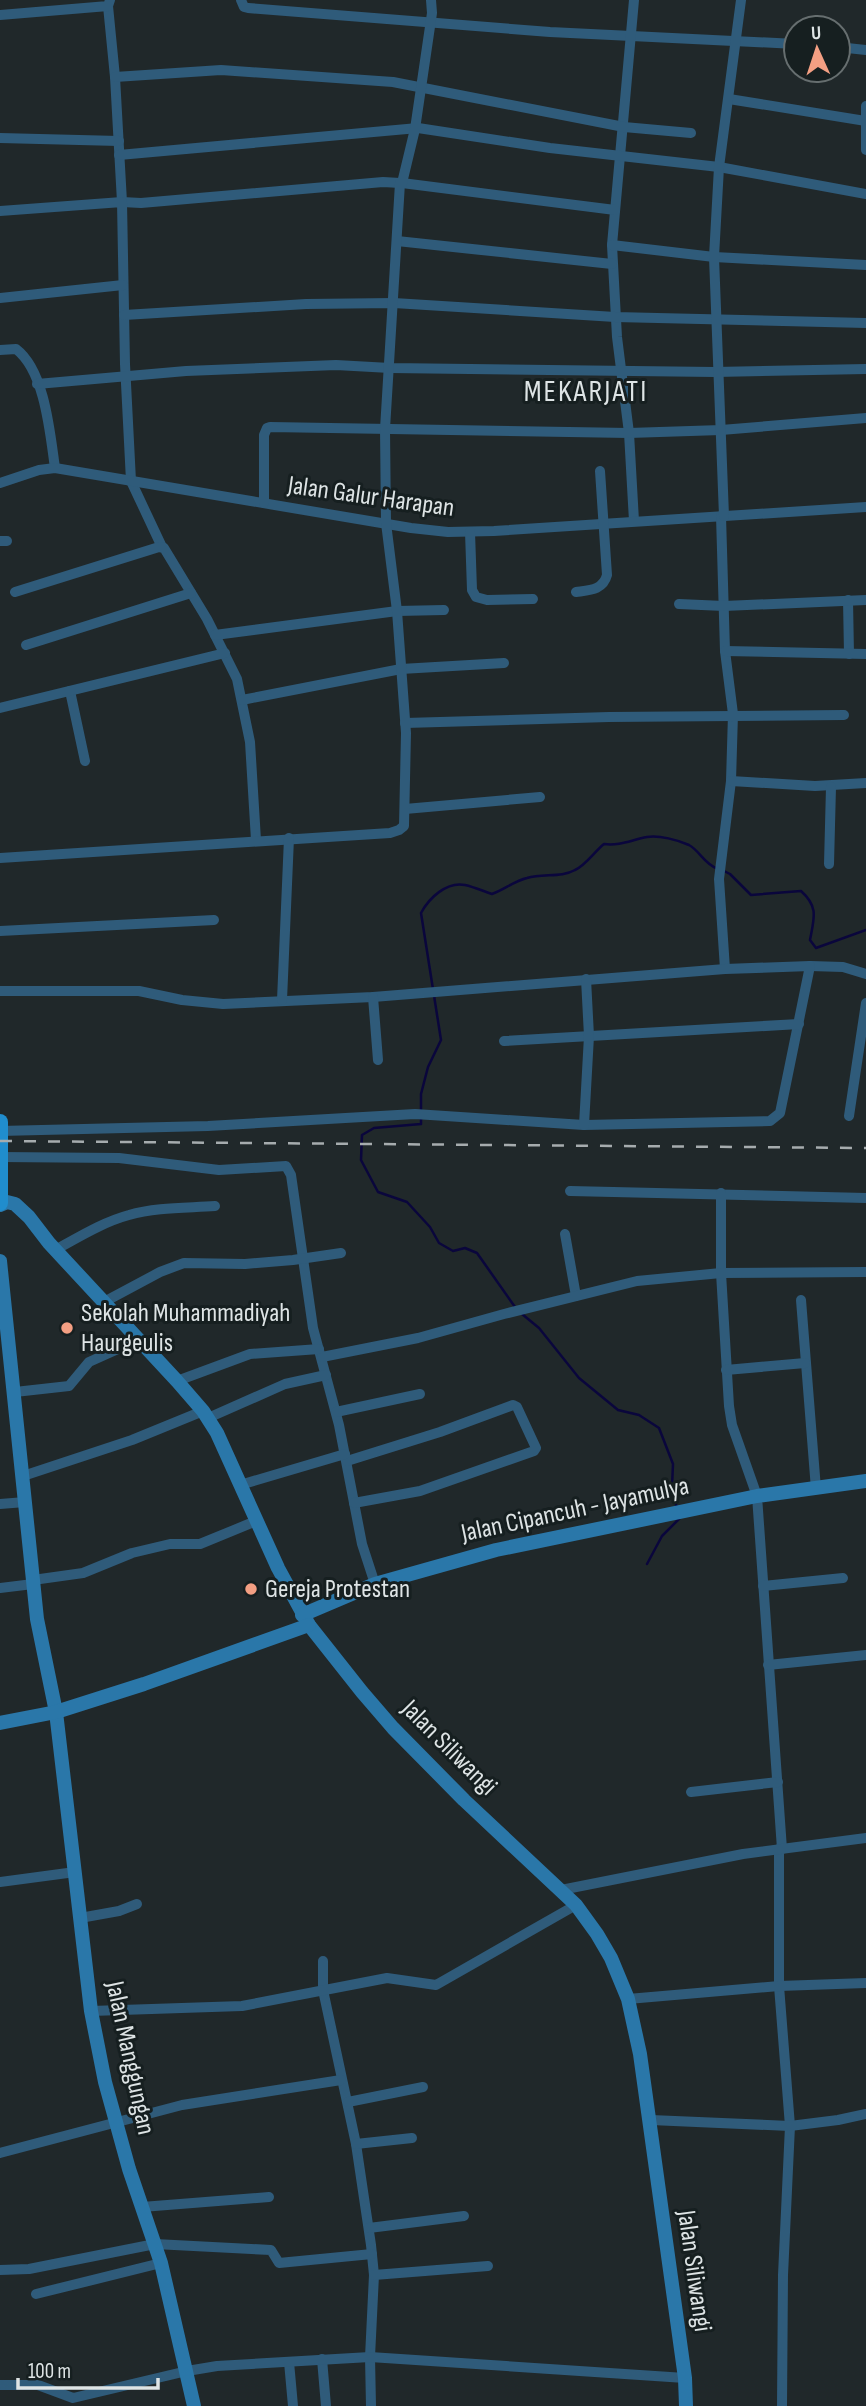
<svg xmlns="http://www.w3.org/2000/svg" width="866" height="2406" font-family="'Sofia Sans Condensed',sans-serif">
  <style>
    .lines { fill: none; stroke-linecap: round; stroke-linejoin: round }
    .stream { stroke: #0a063c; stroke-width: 2.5 }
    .street { stroke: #2f5b7a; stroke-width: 10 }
    .secondary { stroke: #2a77a9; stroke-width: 14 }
    .primary { stroke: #208dcd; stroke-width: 16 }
    .rail { stroke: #a6acae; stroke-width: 2.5; stroke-dasharray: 12 12; stroke-linecap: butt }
    .poi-dot { fill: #f39f83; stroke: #161f20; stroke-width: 2.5 }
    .labels { text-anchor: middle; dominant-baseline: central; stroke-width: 6; stroke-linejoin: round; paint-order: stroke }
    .street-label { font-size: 26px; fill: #dee4e5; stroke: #161f20 }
    .poi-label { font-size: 26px; fill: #dee4e5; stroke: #161f20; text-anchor: start }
    .quarter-label { font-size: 30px; letter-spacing: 2px; fill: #dee4e5; stroke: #161f20 }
  </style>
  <rect width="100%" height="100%" fill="#20282a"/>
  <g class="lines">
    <g class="stream">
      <path d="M 724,871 L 730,874 L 751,895 L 801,891 C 819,907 814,918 810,940 L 816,948 L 866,930"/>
      <path d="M 421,1112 L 421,1094 L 428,1067 L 441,1040 L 421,913 C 429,898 447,881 465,885 C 474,887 483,891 492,894 C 504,890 514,881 527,878 C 543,873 561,878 575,870 C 586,865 594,852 604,844 C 620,846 631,840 647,837 C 659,835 678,840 689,845 C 700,851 704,864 718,869"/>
      <path d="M 421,1118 L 421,1124 L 374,1128 L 362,1135 L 361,1160 L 378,1192 L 407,1202 L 430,1227 L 439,1243 L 453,1251 L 465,1248 L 477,1253 L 515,1307"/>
      <path d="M 522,1314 L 539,1328 L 579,1378 L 618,1410 L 639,1415 L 659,1428 L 673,1464 L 672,1487 L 677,1509"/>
      <path d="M 647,1564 L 662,1536 L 679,1519"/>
    </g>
    <g class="street">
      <path d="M 241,0 L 244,7 L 248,8 L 550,32 L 796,44"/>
      <path d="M 634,0 L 612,245 L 617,337 L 629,433 L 634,521"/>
      <path d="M 108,6 L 115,77 L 122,202 L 141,203 L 383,182 L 400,183"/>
      <path d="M 0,15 L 108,6 L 110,0"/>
      <path d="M 838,47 L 866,50"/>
      <path d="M 115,77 L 221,70 L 393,82 L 624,127 L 691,133"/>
      <path d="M 729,99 L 866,121"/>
      <path d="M 866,106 L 866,150"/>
      <path d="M 0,138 L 119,141"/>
      <path d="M 119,155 L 418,128 L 550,148 L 719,167 L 866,194"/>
      <path d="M 402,183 L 615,210"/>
      <path d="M 0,211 L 122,202 L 125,364 L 131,481 L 162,547"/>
      <path d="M 397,241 L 612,264"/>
      <path d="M 612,245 L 714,257 L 866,265"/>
      <path d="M 0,298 L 123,285"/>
      <path d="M 124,315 L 306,304 L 394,303 L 615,317 L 866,323"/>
      <path d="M 0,350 L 16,349 C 45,371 50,433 55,468"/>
      <path d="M 37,384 L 186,371 L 336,365 L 390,368 L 715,372 L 866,369"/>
      <path d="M 0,483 L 39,470 L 55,468 L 411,528 L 448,532 L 494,531 L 866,507"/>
      <path d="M 264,503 L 264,435 L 267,428 L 270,427 L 629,433 L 721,430 L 866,418"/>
      <path d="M 721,516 L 725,651 L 733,714 L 731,781 L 719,879 L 725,969"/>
      <path d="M 724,516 L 714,257 L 719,167 L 741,0"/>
      <path d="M 470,532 L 472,590 L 476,597 L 487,600 L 533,599"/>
      <path d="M 0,541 L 7,541"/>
      <path d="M 15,592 L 159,547 L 164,548 L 207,619 L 237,679 L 250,742 L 256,840"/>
      <path d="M 576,592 C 590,590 603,590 607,575 L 600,471"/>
      <path d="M 848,600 L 849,654"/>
      <path d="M 679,604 L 724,606 L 866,600"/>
      <path d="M 215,635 L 397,611 L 444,610"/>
      <path d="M 26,645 L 191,593"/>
      <path d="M 725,651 L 866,654"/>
      <path d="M 70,691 L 85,761"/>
      <path d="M 242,700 L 401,669 L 504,663"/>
      <path d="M 0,708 L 225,653"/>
      <path d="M 405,723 L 609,717 L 844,715"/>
      <path d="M 731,781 L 815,786 L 866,783"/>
      <path d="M 405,809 L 540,797"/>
      <path d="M 0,858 L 390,833 L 399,830 L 404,826 L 406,733 L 397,611 L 386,523 L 385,429 L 400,183 L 402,183 L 415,129 L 432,13 L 431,0"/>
      <path d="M 829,864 L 831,787"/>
      <path d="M 0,931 L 214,920"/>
      <path d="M 810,966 L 843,967 L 866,974"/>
      <path d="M 0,991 L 139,991 L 182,1000 L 223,1004 L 373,997 L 725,969 L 810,966 L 780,1113 L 770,1121 L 584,1125 L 415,1114 L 208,1126 L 0,1131"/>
      <path d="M 373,997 L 378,1060"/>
      <path d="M 282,1000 L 289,838"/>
      <path d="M 504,1041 L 799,1024"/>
      <path d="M 849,1116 L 866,1003"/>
      <path d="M 584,1125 L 589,1036 L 586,979"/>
      <path d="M 0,1157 L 119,1158 L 219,1170 L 286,1166 L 291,1175 L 313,1328 L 339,1425 L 362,1544 L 375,1584"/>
      <path d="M 570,1191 L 866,1198"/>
      <path d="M 721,1193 L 721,1273 L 729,1406 L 732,1425 L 757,1496 L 782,1849"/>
      <path d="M 565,1234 L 576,1296"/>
      <path d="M 55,1250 C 79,1237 103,1222 129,1215 C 156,1207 187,1208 215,1206"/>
      <path d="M 801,1300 L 816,1489"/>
      <path d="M 104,1302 L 160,1272 L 184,1263 L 245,1264 L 293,1260 L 341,1253"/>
      <path d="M 322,1357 L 418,1338 L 504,1314 L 637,1281 L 721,1273 L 866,1272"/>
      <path d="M 726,1370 L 805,1363"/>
      <path d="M 177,1381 L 250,1354 L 319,1349"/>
      <path d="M 15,1392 L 69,1386 L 89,1362 L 138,1340"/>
      <path d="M 336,1412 L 420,1394"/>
      <path d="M 208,1418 L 285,1384 L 326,1375"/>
      <path d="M 347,1461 L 440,1432 L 513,1405 L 517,1407 L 536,1448 L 534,1451 L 420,1491 L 354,1503"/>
      <path d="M 23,1476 L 132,1440 L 203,1411"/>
      <path d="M 240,1485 L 345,1454"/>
      <path d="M 0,1504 L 25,1502"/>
      <path d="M 33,1580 L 83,1573 L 132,1553 L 170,1544 L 200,1544 L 256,1521"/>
      <path d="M 763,1586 L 843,1578"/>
      <path d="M 0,1588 L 33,1584"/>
      <path d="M 768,1665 L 866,1655"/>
      <path d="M 691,1792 L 778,1782"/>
      <path d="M 779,1849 L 779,1986 L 790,2126 L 783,2275 L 782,2406"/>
      <path d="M 0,1882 L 75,1872"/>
      <path d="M 561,1890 L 743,1854 L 866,1838"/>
      <path d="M 80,1918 L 119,1911 L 137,1904"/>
      <path d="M 323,1961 L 323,1990 L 356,2144 L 371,2245 L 374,2275 L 370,2357 L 371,2406"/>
      <path d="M 628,1999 L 779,1986 L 866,1983"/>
      <path d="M 91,2011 L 242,2006 L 387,1978 L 436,1985 L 576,1905"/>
      <path d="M 348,2102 L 423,2087"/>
      <path d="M 651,2120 L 790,2126 L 838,2120 L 866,2114"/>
      <path d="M 356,2144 L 412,2138"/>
      <path d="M 0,2153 L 182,2105 L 341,2080"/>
      <path d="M 142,2207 L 269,2197"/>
      <path d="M 369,2228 L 464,2216"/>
      <path d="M 0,2270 L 29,2269 L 155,2244 L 271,2250 L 279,2263 L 372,2254"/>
      <path d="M 374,2275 L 488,2266"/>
      <path d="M 36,2294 L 161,2263"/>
      <path d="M 322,2359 L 326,2406"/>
      <path d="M 289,2362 L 293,2406"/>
      <path d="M 0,2385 L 38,2385 L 73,2398 L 187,2371 L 217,2366 L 370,2357 L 685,2378"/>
    </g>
    <g class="secondary">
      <path d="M 0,1205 L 7,1202 L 15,1204 L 29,1217 L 49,1243 L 177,1381 L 203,1411 L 217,1433 L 278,1568 L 309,1625 L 362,1692 L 393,1728 L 464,1800 L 576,1905 L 597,1934 L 611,1958 L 628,1999 L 640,2054 L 685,2378 L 686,2406"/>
      <path d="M 0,1261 L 37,1619 L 56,1712 L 91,2011 L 105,2082 L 129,2169 L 161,2263 L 194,2406"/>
      <path d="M 302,1615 L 375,1584 L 496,1550 L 757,1496 L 866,1481"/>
      <path d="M 0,1723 L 56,1712 L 144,1684 L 309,1625"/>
    </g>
    <path class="primary" d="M 0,1122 L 0,1203"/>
    <path class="rail" d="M 0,1141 L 866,1148"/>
  </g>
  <g class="poi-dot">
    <circle cx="67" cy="1328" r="7"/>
    <circle cx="251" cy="1589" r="7"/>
  </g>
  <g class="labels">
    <g class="street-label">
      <text transform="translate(371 497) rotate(8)">Jalan Galur Harapan</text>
      <text transform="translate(575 1510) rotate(-12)">Jalan Cipancuh - Jayamulya</text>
      <text transform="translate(449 1748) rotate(45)">Jalan Siliwangi</text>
      <text transform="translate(130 2058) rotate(78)">Jalan Manggungan</text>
      <text transform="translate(694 2271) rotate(82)">Jalan Siliwangi</text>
    </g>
    <g class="poi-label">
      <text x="81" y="1313">Sekolah Muhammadiyah<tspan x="81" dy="30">Haurgeulis</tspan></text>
      <text x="265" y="1589">Gereja Protestan</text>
    </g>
    <g class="quarter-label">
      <text x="586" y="392">MEKARJATI</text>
    </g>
  </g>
  <g transform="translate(817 49) rotate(357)"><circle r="33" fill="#161f20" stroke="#666e6f" stroke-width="2"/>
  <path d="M0-5L12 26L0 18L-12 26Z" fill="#f39f83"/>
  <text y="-10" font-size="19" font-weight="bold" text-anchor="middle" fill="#dee4e5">U</text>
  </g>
  <path d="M18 2378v10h140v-10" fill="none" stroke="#dee4e5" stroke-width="3.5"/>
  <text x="28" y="2378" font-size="21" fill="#dee4e5" stroke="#161f20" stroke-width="5" paint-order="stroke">100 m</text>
</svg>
